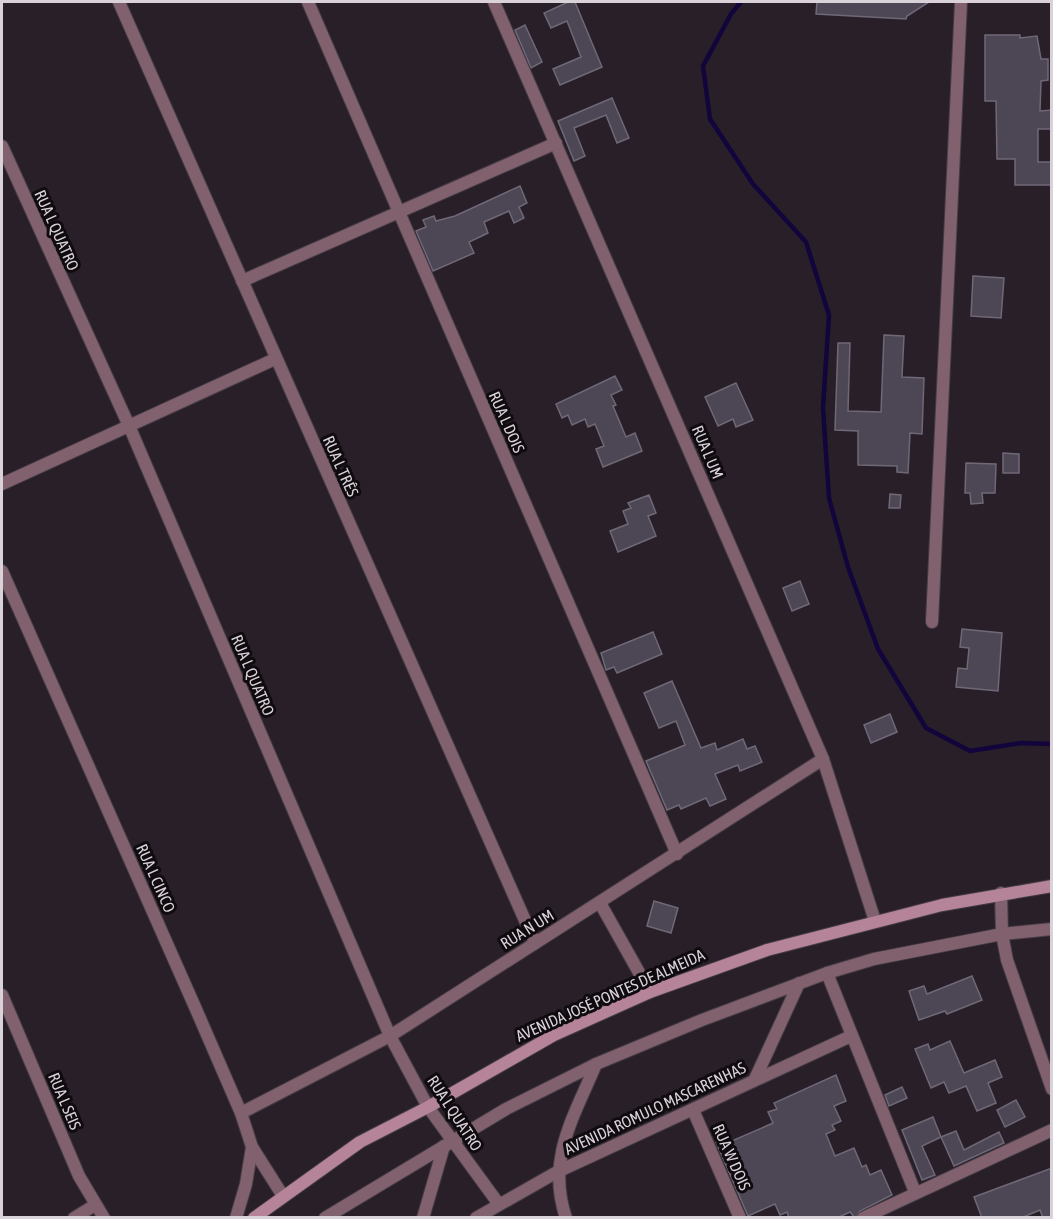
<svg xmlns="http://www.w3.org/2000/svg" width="1053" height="1219" font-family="'Asap Condensed',sans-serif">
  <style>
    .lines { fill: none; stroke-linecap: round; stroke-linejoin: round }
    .stream { stroke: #11053c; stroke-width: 4.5 }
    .building { fill: #4d4755; stroke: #6e6877; stroke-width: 1.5 }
    .street-casing { stroke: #453c45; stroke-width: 14 }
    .secondary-casing { stroke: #453c45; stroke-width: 14 }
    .street { stroke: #80616d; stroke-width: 12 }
    .secondary { stroke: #b58498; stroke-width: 12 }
    .labels { text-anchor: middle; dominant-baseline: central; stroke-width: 6; stroke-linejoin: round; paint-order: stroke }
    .street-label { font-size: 16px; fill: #d9d2d9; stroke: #0f0b0f }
  </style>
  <rect width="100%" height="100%" fill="#291f29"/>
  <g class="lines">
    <path class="stream" d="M 741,2 L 731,14 L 703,66 L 710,119 L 753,184 L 806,242 L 829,315 L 823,408 L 829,498 L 848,567 L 878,649 L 926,728 L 970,751 L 1021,743 L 1052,744"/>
  </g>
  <g class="building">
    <path d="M 568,2 L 575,2 L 602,67 L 560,85 L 553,69 L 581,57 L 567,21 L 551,28 L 544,13 Z"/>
    <path d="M 817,2 L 929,2 L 907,16 L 906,19 L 816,14 Z"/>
    <path d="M 525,25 L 542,62 L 531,68 L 515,30 Z"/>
    <path d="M 985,35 L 1020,35 L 1020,38 L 1037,36 L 1041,59 L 1048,59 L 1048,80 L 1041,81 L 1040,111 L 1052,110 L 1052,129 L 1038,129 L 1038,162 L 1051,162 L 1052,185 L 1015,185 L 1015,159 L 997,159 L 996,101 L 985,101 Z"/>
    <path d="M 612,98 L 629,138 L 617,143 L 606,115 L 574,128 L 585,156 L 574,161 L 558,121 Z"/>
    <path d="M 520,186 L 527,203 L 519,207 L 524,218 L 514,223 L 509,211 L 484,222 L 488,233 L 469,242 L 474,253 L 433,271 L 416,231 L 426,227 L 423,220 L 434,216 L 436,221 L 455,216 Z"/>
    <path d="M 973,276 L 1004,278 L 1001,318 L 971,316 Z"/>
    <path d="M 884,335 L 904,336 L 902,377 L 924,378 L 922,434 L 910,433 L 908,473 L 897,472 L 897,466 L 858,465 L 858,431 L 835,430 L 838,343 L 850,343 L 848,411 L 881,412 Z"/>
    <path d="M 615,376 L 622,390 L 611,395 L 616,405 L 613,406 L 626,437 L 635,433 L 642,451 L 603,467 L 596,449 L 604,446 L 595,424 L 588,427 L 585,419 L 572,425 L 568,415 L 562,418 L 556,404 Z"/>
    <path d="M 736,383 L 753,420 L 736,427 L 733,419 L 718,426 L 705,397 Z"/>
    <path d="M 1003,453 L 1019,454 L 1019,473 L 1003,473 Z"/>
    <path d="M 966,463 L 996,464 L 995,493 L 982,493 L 983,503 L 971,504 L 970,493 L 965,493 Z"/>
    <path d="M 890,494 L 901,495 L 900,508 L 889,508 Z"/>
    <path d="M 649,495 L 656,513 L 648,516 L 656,536 L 618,552 L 610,531 L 628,524 L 623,511 L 631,508 L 628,503 Z"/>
    <path d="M 800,581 L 809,604 L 792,611 L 783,588 Z"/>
    <path d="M 962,629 L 1002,633 L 998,691 L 956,687 L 958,668 L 967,669 L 969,648 L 960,647 Z"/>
    <path d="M 653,632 L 662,654 L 617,673 L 614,667 L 606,670 L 601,653 Z"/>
    <path d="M 672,681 L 701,748 L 715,743 L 717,750 L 743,739 L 747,749 L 755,746 L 762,762 L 740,771 L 738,765 L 715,774 L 726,799 L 710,806 L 706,798 L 681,809 L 679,805 L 667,810 L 646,761 L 685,745 L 676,721 L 659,728 L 644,693 Z"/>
    <path d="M 890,714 L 897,732 L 871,743 L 864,725 Z"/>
    <path d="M 654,901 L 678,908 L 671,933 L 647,926 Z"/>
    <path d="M 972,976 L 982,1000 L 947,1014 L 945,1011 L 919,1020 L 909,991 L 924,986 L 927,994 Z"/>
    <path d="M 950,1041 L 964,1073 L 995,1060 L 1002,1077 L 988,1083 L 996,1103 L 977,1111 L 966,1086 L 949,1093 L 944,1082 L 931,1088 L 915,1049 L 928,1044 L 930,1050 Z"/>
    <path d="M 836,1075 L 846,1101 L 834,1106 L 841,1121 L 832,1125 L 835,1130 L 826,1134 L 835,1156 L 854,1148 L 862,1167 L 866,1165 L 870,1175 L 881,1170 L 892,1195 L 860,1211 L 855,1218 L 850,1212 L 837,1218 L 789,1218 L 787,1212 L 780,1215 L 775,1204 L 748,1216 L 716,1142 L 730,1135 L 732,1141 L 773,1123 L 768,1112 L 777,1109 L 774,1103 Z"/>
    <path d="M 902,1087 L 907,1098 L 889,1106 L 885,1095 Z"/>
    <path d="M 1016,1100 L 1025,1117 L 1005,1127 L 997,1110 Z"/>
    <path d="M 933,1117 L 941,1137 L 922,1146 L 935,1175 L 922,1180 L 902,1130 Z"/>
    <path d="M 956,1131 L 964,1150 L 999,1132 L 1004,1143 L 954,1166 L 941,1137 Z"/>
    <path d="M 1052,1168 L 1052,1218 L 1043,1218 L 1040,1210 L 1021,1218 L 982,1218 L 974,1197 Z"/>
  </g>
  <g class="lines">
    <g class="street-casing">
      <g id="street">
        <path d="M 119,2 L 535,943"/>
        <path d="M 308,2 L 677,854"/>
        <path d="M 494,2 L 823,759 L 875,921"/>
        <path d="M 2,146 L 130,428 L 390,1036 L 428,1107 L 498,1203"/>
        <path d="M 242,281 L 556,143"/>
        <path d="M 2,484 L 275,359"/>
        <path d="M 2,571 L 195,1007 L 241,1113 L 252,1147 L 283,1196"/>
        <path d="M 932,622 L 961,2"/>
        <path d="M 1001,893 L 1002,934 L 1007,960 L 1052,1089"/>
        <path d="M 600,903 L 650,992"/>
        <path d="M 827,973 L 915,1192"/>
        <path d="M 2,995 L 79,1176 L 104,1218"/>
        <path d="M 755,1079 L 799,983"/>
        <path d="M 693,1110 L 740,1218"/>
        <path d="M 241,1113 L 390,1036 L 823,759"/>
        <path d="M 74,1218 L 95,1205"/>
        <path d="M 236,1218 L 246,1184 L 252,1147"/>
        <path d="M 325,1218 L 506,1109 L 596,1064 L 702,1020 L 827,973 L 874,959 L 1002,934 L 1052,929"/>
        <path d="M 423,1218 L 444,1146"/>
        <path d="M 476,1218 L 557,1172 L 851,1036"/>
        <path d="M 566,1218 C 546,1159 574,1117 596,1064"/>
        <path d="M 863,1218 L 1052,1130"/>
      </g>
    </g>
    <g class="secondary-casing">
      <path id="secondary" d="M 254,1218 L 360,1142 L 428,1107 L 554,1035 L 650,992 L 767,950 L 942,905 L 1052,886"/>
    </g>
    <use href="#street" class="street"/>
    <use href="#secondary" class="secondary"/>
  </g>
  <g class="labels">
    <g class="street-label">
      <text transform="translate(57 230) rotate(66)">RUA L QUATRO</text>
      <text transform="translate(507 422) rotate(66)">RUA L DOIS</text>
      <text transform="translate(708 452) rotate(67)">RUA L UM</text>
      <text transform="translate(341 466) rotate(66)">RUA L TRÊS</text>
      <text transform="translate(253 675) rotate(67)">RUA L QUATRO</text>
      <text transform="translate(156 878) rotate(66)">RUA L CINCO</text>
      <text transform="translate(527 929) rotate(-32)">RUA N UM</text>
      <text transform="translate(610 995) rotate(-24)">AVENIDA JOSÉ PONTES DE ALMEIDA</text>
      <text transform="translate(65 1101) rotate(67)">RUA L SEIS</text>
      <text transform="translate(655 1108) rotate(-25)">AVENIDA ROMULO MASCARENHAS</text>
      <text transform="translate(455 1113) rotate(57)">RUA L QUATRO</text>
      <text transform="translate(732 1157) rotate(66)">RUA W DOIS</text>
    </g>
  </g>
  <rect width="1053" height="1219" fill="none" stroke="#d9d2d9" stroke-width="6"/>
</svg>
